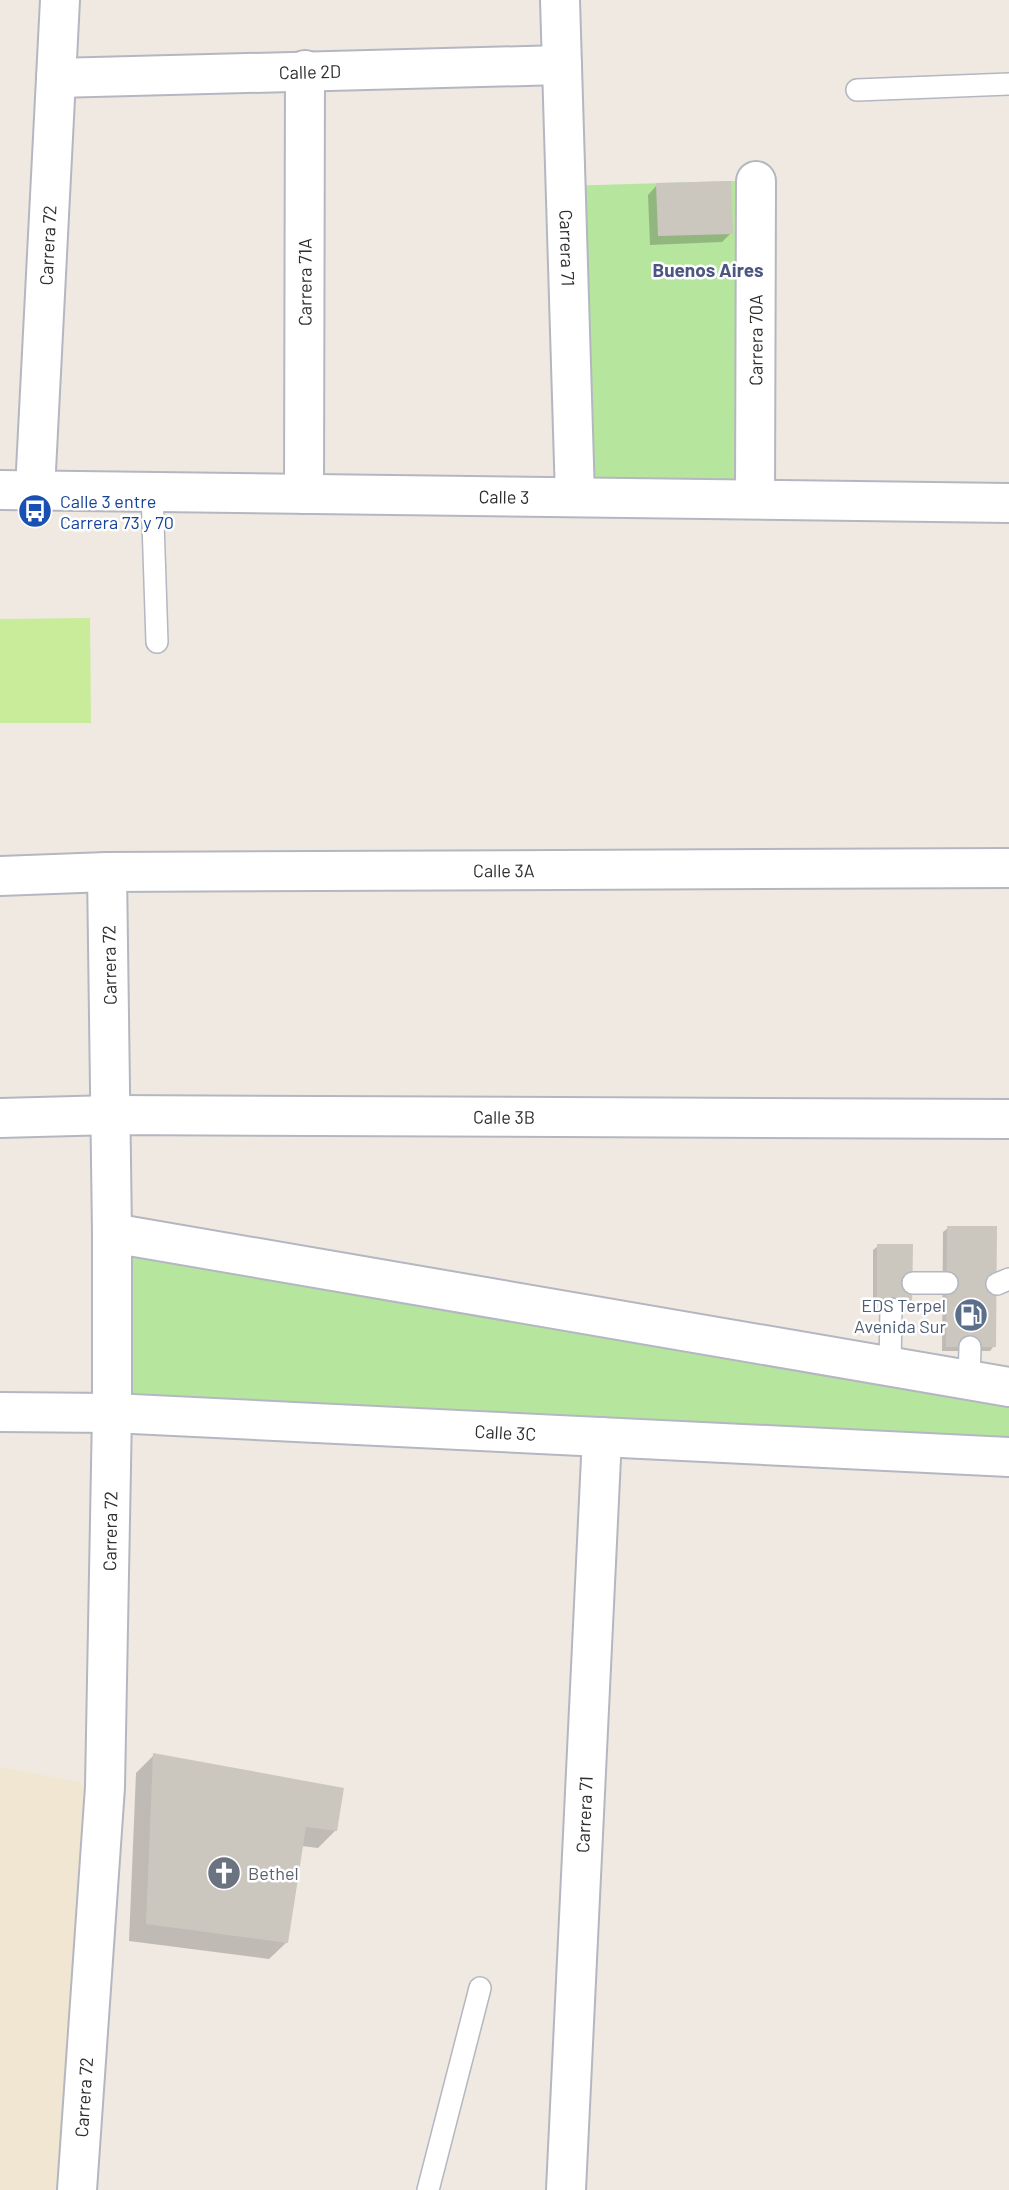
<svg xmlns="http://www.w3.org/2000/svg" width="1009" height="2190" font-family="Barlow,sans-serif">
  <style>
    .education { fill: #f0e6d1 }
    .green { fill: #b6e59e }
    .pitch { fill: #c9ec9a }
    .shadow { fill: #0003 }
    .building { fill: #cbc7bf }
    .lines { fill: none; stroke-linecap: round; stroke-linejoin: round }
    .service-casing { stroke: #b4b7c1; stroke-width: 24 }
    .minor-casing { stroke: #b4b7c1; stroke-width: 42 }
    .tertiary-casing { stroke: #b4b7c1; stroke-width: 42 }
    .service { stroke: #fff; stroke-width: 21 }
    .minor { stroke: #fff; stroke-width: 38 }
    .tertiary { stroke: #fff; stroke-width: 38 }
    .labels { text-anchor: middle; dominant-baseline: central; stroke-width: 5; stroke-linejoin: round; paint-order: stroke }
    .street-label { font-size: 18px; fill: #2e2e2e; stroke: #fff }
    .transit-label { font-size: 18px; fill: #164399; stroke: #fff; text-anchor: start }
    .service-label { font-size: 18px; fill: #4e5e75; stroke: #fff; text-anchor: end }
    .worship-label { font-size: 18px; fill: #5b616d; stroke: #fff; text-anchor: start }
    .neighbourhood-label { font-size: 19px; font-weight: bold; fill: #4d5680; stroke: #fff }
  </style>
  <rect width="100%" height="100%" fill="#efe9e1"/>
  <path class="education" d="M 0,1767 L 105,1787 L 77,2190 L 0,2190 Z"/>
  <g class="green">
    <path d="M 731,181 L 756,181 L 755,499 L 575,497 L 565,186 Z"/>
    <path d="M 112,1233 L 1009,1387 L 1009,1457 L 112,1413 Z"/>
  </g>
  <path class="pitch" d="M 90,618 L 91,723 L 0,723 L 0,619 Z"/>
  <g class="shadow">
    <path d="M 657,185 L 731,233 L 722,242 L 650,245 L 648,195 Z"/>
    <path d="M 948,1228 L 994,1346 L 990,1351 L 942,1351 L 943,1232 Z"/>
    <path d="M 878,1246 L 910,1308 L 906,1312 L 873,1312 L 873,1250 Z"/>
    <path d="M 154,1755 L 336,1830 L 318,1848 L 302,1846 L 287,1942 L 269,1959 L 129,1941 L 136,1773 Z"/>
  </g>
  <g class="building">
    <path d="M 731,181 L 733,234 L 658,236 L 656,183 Z"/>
    <path d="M 947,1226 L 997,1226 L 996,1347 L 946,1347 Z"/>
    <path d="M 877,1244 L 913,1244 L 912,1309 L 877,1309 Z"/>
    <path d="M 153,1753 L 344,1788 L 337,1831 L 306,1827 L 288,1943 L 146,1924 Z"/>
  </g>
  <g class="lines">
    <g class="service-casing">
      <g id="service">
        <path d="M 857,90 L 1009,84"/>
        <path d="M 152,492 L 157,642"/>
        <path d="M 913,1283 L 947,1283"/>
        <path d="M 997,1284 L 1009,1279"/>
        <path d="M 890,1367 L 891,1309"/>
        <path d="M 969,1381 L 970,1347"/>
        <path d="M 428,2190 L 480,1988"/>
      </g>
    </g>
    <g class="minor-casing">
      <g id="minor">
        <path id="s1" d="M 560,0 L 575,497"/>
        <path id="s2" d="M 56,78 L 562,65"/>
        <path id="s3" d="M 35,490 L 60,0"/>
        <path id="s4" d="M 304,494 L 305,70"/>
        <path id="s5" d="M 755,499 L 756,181"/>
        <path id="s6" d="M 0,876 L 107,872 L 1009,868"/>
        <path id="s7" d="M 0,1118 L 112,1115 L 1009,1119"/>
        <path d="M 112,1233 L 1009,1387"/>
        <path id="s8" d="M 0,1412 L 112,1413 L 1009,1457"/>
        <path id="s9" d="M 77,2190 L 105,1787 L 112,1413 L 112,1233 L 107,872"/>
        <path id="s10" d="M 566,2190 L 602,1437"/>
      </g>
    </g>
    <g class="tertiary-casing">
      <g id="tertiary">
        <path id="s11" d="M 0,490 L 1009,503"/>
      </g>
    </g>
    <use href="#service" class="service"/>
    <use href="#minor" class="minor"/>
    <use href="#tertiary" class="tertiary"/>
  </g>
  <defs>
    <g id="bus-disc" transform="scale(1.75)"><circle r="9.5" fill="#1a4fb4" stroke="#fff"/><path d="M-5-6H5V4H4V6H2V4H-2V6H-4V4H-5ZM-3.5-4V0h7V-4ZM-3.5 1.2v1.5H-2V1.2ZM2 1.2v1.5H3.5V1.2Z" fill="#fff"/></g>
    <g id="fuel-disc" transform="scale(1.75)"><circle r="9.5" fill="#5c6f8a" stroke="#fff"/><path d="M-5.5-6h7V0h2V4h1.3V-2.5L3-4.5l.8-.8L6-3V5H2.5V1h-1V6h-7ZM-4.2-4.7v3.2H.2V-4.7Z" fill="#fff"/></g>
    <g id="church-disc" transform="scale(1.75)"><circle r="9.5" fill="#6b7280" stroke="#fff"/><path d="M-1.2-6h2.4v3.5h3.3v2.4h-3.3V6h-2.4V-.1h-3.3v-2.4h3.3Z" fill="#fff"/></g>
  </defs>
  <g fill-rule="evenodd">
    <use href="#bus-disc" x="35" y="511"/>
    <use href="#fuel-disc" x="971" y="1315"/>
    <use href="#church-disc" x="224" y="1873"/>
  </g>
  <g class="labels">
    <g class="street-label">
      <text stroke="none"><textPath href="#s2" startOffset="254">Calle 2D</textPath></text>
      <text stroke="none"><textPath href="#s3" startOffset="245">Carrera 72</textPath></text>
      <text stroke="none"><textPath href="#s1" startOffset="248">Carrera 71</textPath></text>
      <text stroke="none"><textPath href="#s4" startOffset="212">Carrera 71A</textPath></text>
      <text stroke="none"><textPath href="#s5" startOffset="159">Carrera 70A</textPath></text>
      <text stroke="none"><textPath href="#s11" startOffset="504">Calle 3</textPath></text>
      <text stroke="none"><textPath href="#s6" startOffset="504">Calle 3A</textPath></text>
      <text transform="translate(109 965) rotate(-91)">Carrera 72</text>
      <text stroke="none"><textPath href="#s7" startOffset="504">Calle 3B</textPath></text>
      <text stroke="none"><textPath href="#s8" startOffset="506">Calle 3C</textPath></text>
      <text stroke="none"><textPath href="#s9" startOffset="660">Carrera 72</textPath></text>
      <text stroke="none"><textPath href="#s10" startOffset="376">Carrera 71</textPath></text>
      <text stroke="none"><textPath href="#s9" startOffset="93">Carrera 72</textPath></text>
    </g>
    <g class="transit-label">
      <text x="60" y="501">Calle 3 entre<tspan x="60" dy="21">Carrera 73 y 70</tspan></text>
    </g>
    <g class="service-label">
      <text x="946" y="1305">EDS Terpel<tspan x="946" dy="21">Avenida Sur</tspan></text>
    </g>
    <g class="worship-label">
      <text x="248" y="1873">Bethel</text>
    </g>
    <g class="neighbourhood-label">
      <text x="708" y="269">Buenos Aires</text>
    </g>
  </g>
</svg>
